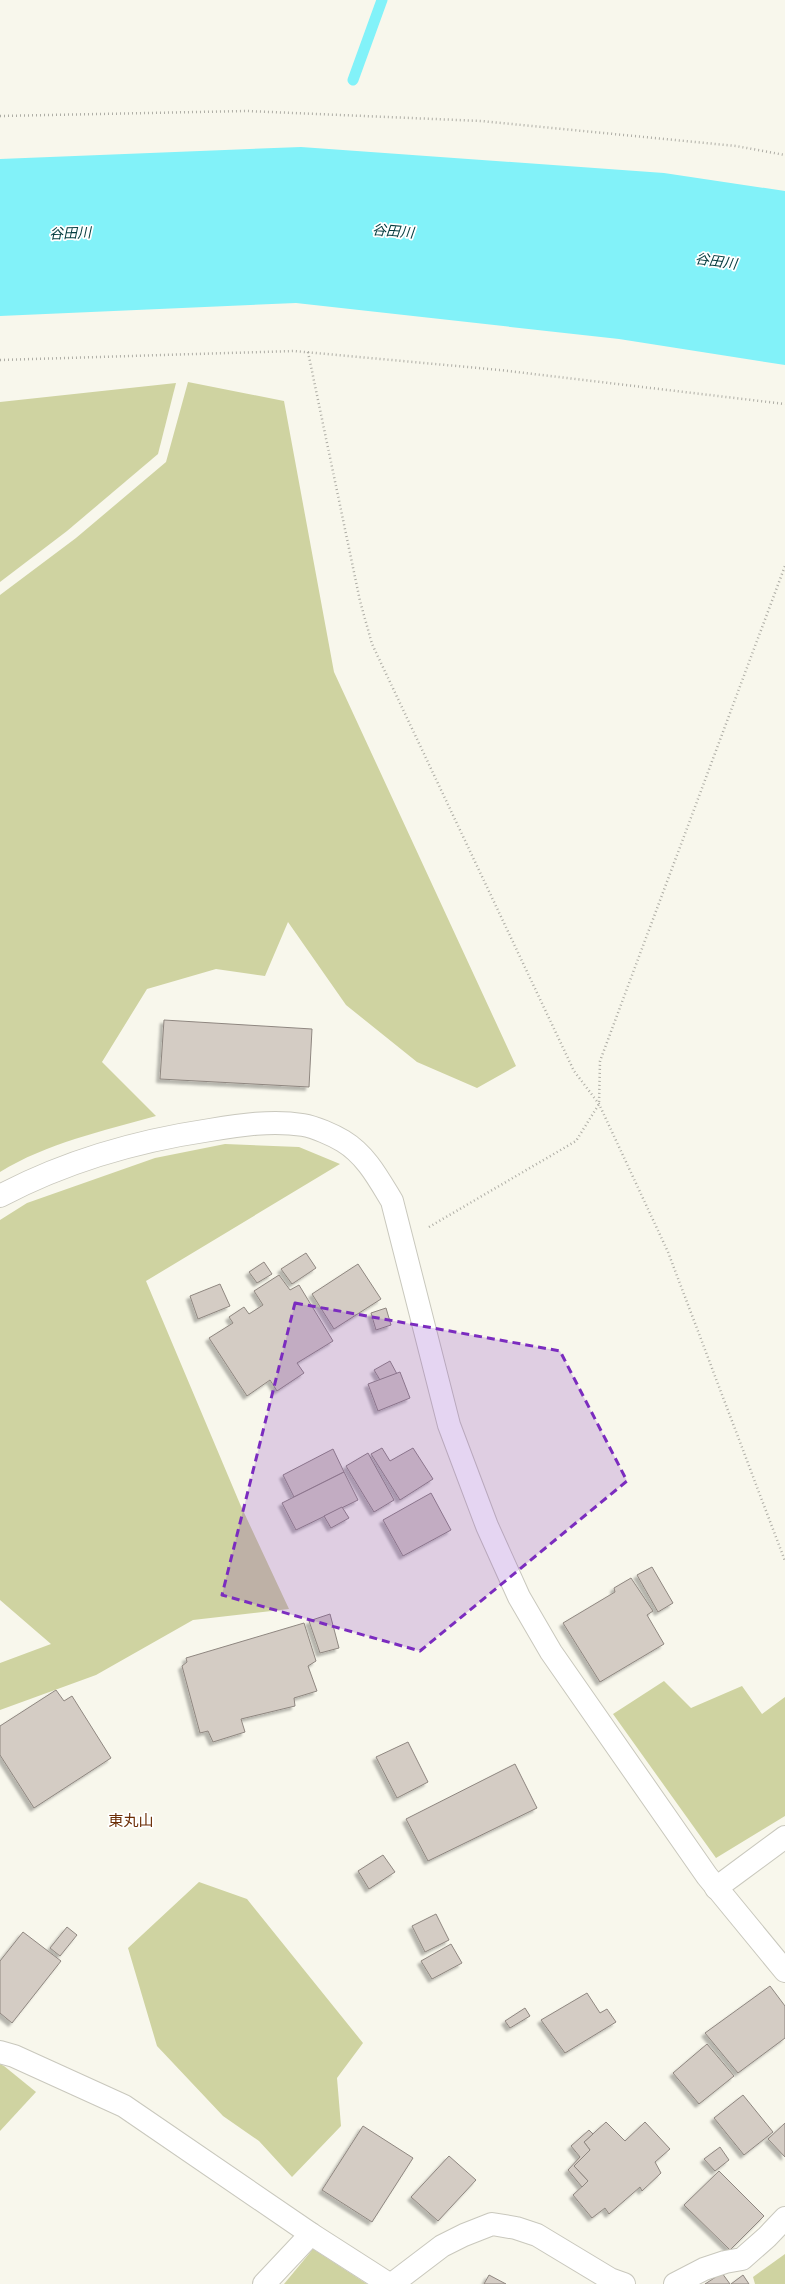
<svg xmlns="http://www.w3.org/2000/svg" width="785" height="2284" font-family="Roboto,'Noto Sans JP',sans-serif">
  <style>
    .green { fill: #cfd3a1 }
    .water { fill: #82f2f9 }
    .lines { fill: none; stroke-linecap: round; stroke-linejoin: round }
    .stream { stroke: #82f2f9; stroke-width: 11 }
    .building { fill: #d4ccc4; stroke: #8f8780; filter: url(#shadow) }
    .minor-casing { stroke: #c9c8bd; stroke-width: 24 }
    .path { stroke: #aeada5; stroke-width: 2.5; stroke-dasharray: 1 3; stroke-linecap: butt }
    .minor { stroke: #fff; stroke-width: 22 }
    .marked { fill: #7b2cbf; fill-opacity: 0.2; stroke: #7b2cbf; stroke-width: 3; stroke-dasharray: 8 5; stroke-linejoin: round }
    .labels { text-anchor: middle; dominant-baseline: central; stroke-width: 3.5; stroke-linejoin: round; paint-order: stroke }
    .water-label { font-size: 14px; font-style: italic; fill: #033b3e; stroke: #fff }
    .quarter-label { font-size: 15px; fill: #6b2d05; stroke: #fff }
  </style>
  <defs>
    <filter id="shadow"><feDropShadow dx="-3.5" dy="3.5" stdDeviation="1" flood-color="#0004"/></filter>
  </defs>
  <rect width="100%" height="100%" fill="#f8f7ec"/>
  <g class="green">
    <path d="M 188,382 L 284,401 L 334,672 L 516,1066 L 477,1088 L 417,1062 L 346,1005 L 288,922 L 265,976 L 216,969 L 147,989 L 102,1062 L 156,1116 C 103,1131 47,1143 0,1172 L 0,595 L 76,538 L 166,462 Z"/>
    <path d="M 176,383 L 158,454 L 67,531 L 0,582 L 0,402 Z"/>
    <path d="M 225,1144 L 299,1147 L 340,1164 L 146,1281 L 240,1504 L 289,1609 L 193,1620 L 96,1675 L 0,1710 L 0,1663 L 51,1644 L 0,1600 L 0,1220 L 27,1203 L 155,1158 Z"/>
    <path d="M 664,1681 L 691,1708 L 742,1686 L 762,1714 L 785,1697 L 785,1816 L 716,1858 L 613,1714 Z"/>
    <path d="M 199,1882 L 247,1899 L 363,2043 L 337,2078 L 341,2126 L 292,2177 L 259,2141 L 223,2116 L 157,2046 L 128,1948 Z"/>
    <path d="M 0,2064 L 4,2066 L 36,2092 L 0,2131 Z"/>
    <path d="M 313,2249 L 367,2284 L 284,2284 Z"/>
    <path d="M 785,2254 L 785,2284 L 755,2284 L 753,2277 Z"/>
  </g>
  <path class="water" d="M 301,147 L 664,173 L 785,191 L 785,365 L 619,339 L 296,303 L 0,316 L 0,159 Z"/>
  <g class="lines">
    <path class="stream" d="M 353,80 L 382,0"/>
  </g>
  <g class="building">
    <path d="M 164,1020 L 312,1029 L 309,1087 L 160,1079 Z"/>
    <path d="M 306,1253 L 316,1268 L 292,1284 L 281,1269 Z"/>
    <path d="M 264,1262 L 272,1274 L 257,1283 L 249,1272 Z"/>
    <path d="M 358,1264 L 381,1299 L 334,1329 L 312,1294 Z"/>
    <path d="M 279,1275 L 290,1290 L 299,1285 L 333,1341 L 297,1363 L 304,1373 L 277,1391 L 270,1380 L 247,1396 L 209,1338 L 233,1323 L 229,1317 L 244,1307 L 249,1314 L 263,1305 L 254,1291 Z"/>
    <path d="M 220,1284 L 230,1306 L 198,1319 L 190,1296 Z"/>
    <path d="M 386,1308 L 391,1325 L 376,1330 L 371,1313 Z"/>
    <path d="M 390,1361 L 397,1374 L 380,1380 L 374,1370 Z"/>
    <path d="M 400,1372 L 410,1398 L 378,1411 L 368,1384 Z"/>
    <path d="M 382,1448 L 390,1461 L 413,1448 L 433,1479 L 400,1500 L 371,1454 Z"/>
    <path d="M 333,1449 L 344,1472 L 294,1497 L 283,1475 Z"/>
    <path d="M 368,1453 L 394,1500 L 374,1512 L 346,1466 Z"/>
    <path d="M 344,1472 L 358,1500 L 296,1530 L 282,1503 Z"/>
    <path d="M 431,1493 L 451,1530 L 403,1556 L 383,1520 Z"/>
    <path d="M 342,1507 L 349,1518 L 331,1528 L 324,1516 Z"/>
    <path d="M 652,1567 L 673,1603 L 658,1612 L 637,1575 Z"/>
    <path d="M 631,1578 L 653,1611 L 647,1615 L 664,1644 L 600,1682 L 563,1623 L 615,1592 L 614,1588 Z"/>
    <path d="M 330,1614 L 339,1648 L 320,1653 L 309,1621 Z"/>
    <path d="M 304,1623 L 316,1661 L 308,1666 L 317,1691 L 294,1698 L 295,1706 L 241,1719 L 245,1732 L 213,1742 L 208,1731 L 200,1733 L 182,1666 L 187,1662 L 186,1658 Z"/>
    <path d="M 56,1690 L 64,1701 L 72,1696 L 111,1758 L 34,1808 L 0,1755 L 0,1726 Z"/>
    <path d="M 408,1742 L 428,1782 L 397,1798 L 376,1757 Z"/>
    <path d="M 515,1764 L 537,1808 L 428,1861 L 406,1819 Z"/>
    <path d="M 383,1855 L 395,1872 L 369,1889 L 358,1871 Z"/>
    <path d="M 436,1914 L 449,1940 L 425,1952 L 412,1926 Z"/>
    <path d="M 67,1927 L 77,1935 L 60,1956 L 50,1948 Z"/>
    <path d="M 23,1932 L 61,1961 L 12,2023 L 0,2013 L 0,1961 Z"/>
    <path d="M 451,1944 L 462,1963 L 432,1979 L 421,1961 Z"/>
    <path d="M 770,1986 L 785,2006 L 785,2038 L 738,2073 L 705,2033 Z"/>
    <path d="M 587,1993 L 600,2013 L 607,2009 L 616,2022 L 565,2053 L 541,2020 Z"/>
    <path d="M 525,2008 L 530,2016 L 510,2028 L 505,2021 Z"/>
    <path d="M 707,2044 L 734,2076 L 699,2104 L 673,2073 Z"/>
    <path d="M 743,2095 L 773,2132 L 744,2155 L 714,2118 Z"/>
    <path d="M 606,2122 L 625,2141 L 645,2122 L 670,2149 L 655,2162 L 661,2173 L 642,2191 L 640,2187 L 609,2214 L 605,2208 L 592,2218 L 573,2195 L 588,2181 L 574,2166 L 590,2150 L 584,2142 Z"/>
    <path d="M 785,2123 L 785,2157 L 768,2139 Z"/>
    <path d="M 363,2126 L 413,2158 L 372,2222 L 322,2190 Z"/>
    <path d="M 589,2130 L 593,2134 L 584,2142 L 590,2150 L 574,2166 L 588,2181 L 582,2187 L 568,2170 L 580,2157 L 571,2146 Z"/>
    <path d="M 720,2147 L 729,2160 L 715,2171 L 704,2159 Z"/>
    <path d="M 449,2156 L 476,2180 L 438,2221 L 411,2197 Z"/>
    <path d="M 719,2171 L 764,2216 L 730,2250 L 684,2205 Z"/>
    <path d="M 722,2273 L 730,2284 L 705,2284 Z"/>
    <path d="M 489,2275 L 506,2284 L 484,2284 Z"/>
    <path d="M 743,2275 L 749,2284 L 731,2284 Z"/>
  </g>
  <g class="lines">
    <g class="minor-casing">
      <g id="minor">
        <path d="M 0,1196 C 66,1161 136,1141 210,1130 C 240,1125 272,1120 303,1125 C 315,1127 333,1135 343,1141 C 366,1155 378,1178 392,1201 L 449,1425 L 487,1526 L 519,1597 L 551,1652 L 707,1876 L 785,1971"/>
        <path d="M 716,1888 L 785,1837"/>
        <path d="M 0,2052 L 14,2056 L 124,2106 L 311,2234 L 389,2284"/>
        <path d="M 264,2284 L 311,2234"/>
        <path d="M 392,2284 L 442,2246 L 464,2235 L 492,2224 L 516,2228 L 537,2235 L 610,2279 L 624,2284"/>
        <path d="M 675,2284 L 704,2269 L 725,2262 L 742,2259 L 767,2237 L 785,2218"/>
      </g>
    </g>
    <g class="path">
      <path d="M 0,116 L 247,111 L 481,121 L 736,146 L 785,155"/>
      <path d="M 308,352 L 360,601 L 372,644 L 574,1071 L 599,1104 L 668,1252 L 785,1561"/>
      <path d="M 0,360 L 294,351 L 500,370 L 785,404"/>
      <path d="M 429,1227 L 576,1141 L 599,1104 L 600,1061 L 785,566"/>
    </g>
    <use href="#minor" class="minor"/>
  </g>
  <path class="marked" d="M 295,1303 L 560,1351 L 627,1481 L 420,1651 L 222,1595 Z"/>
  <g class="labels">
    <g class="water-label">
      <text transform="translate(393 231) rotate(5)">谷田川</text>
      <text transform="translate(70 233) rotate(-2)">谷田川</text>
      <text transform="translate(716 261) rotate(8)">谷田川</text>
    </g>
    <g class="quarter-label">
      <text x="131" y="1821">東丸山</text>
    </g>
  </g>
</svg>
